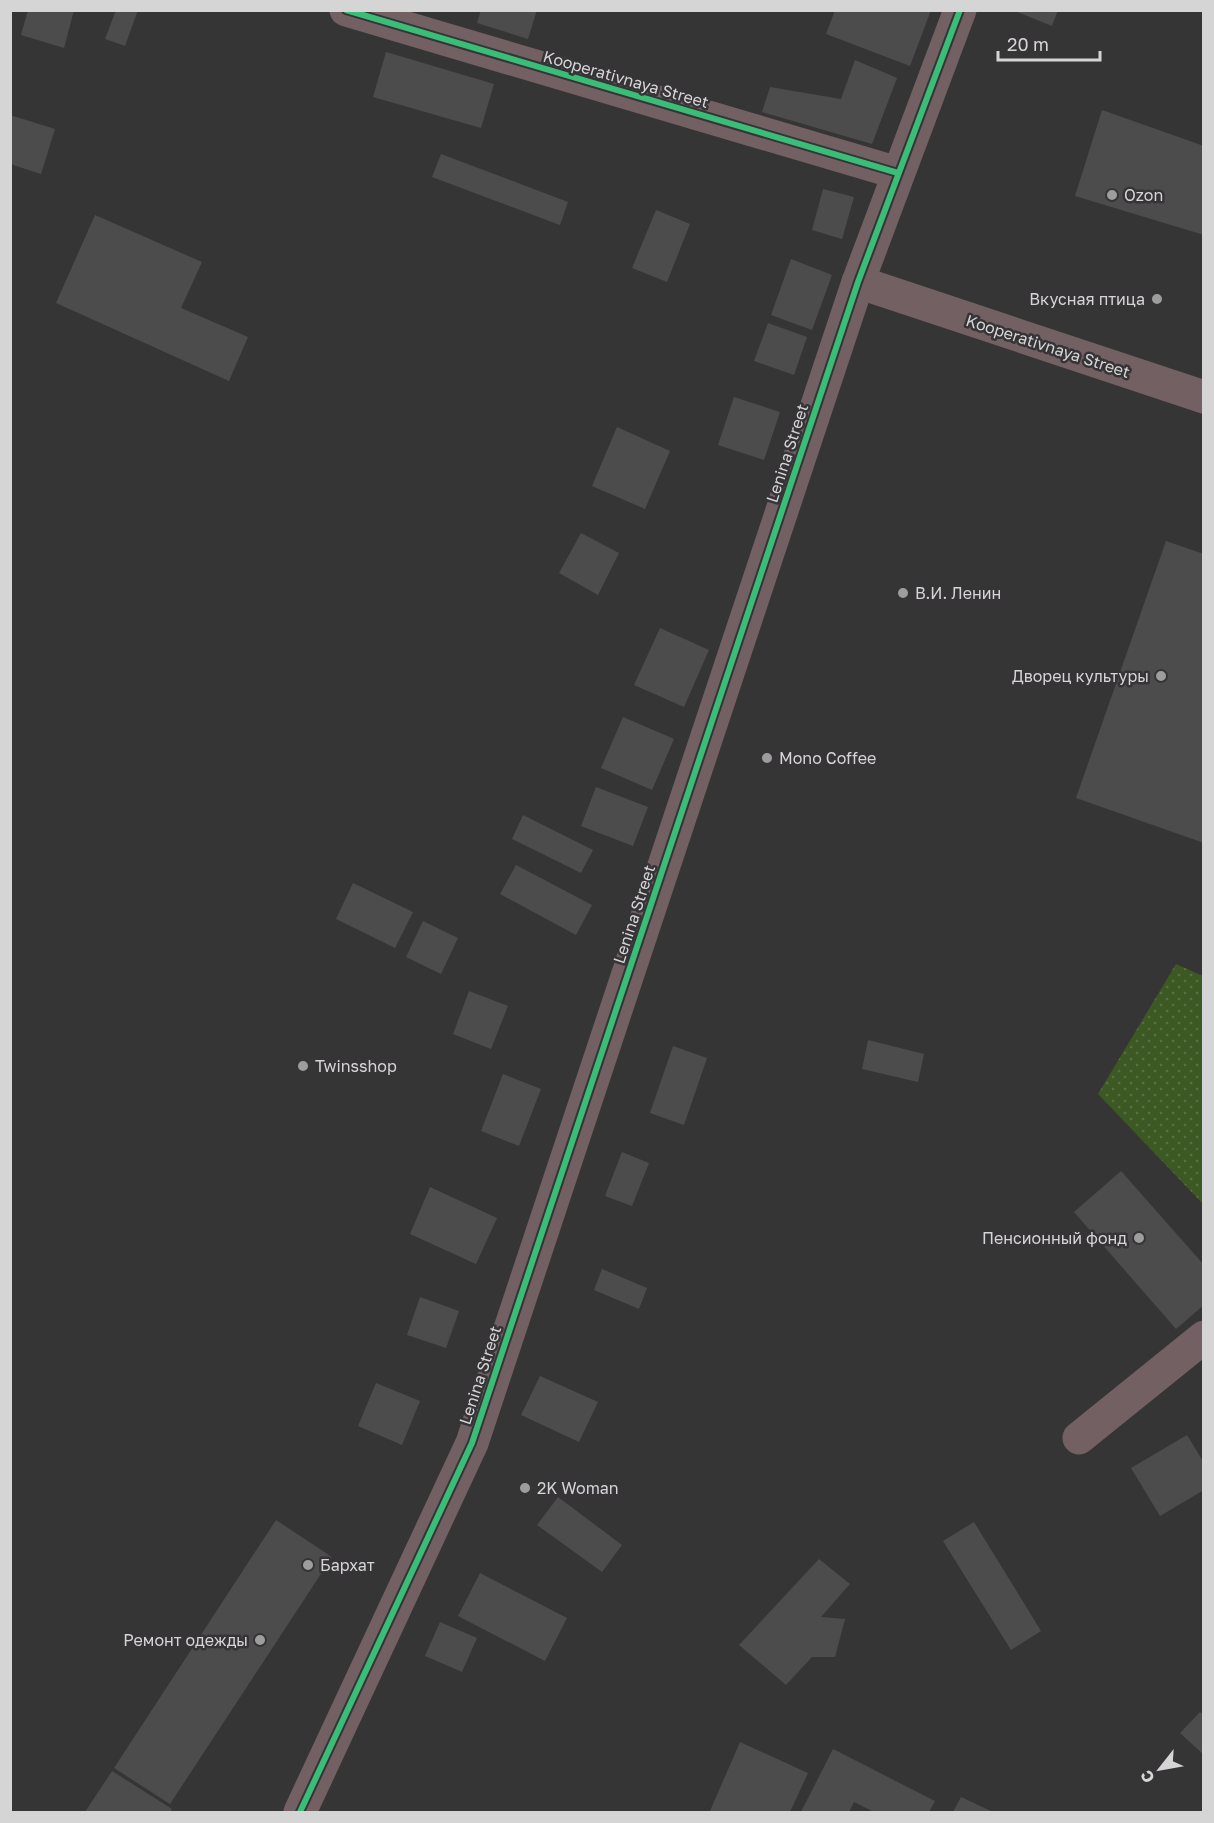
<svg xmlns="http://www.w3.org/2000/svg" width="1214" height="1823" font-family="'Golos Text',sans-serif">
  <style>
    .park { fill: url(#park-dots) }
    .building { fill: #4d4c4c }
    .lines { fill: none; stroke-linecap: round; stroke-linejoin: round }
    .minor { stroke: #726062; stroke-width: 33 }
    .tertiary { stroke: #726062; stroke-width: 33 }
    .cycleway-casing { stroke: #363437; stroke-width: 10 }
    .cycleway { stroke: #3abd76; stroke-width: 6 }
    .poi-dot { fill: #9e9d9e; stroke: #363437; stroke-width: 2 }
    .labels { text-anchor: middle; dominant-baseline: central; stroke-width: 5; stroke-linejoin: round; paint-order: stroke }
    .street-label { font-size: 16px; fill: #d6d5d6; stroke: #363437 }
    .poi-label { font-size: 16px; fill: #d6d5d6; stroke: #363437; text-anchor: start }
  </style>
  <defs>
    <pattern id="park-dots" width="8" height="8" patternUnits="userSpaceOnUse" patternTransform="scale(1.5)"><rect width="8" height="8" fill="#3c5823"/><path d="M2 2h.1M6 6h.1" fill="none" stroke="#576f42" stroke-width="1.8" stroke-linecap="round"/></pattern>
  </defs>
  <rect width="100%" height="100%" fill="#363536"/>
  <path class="park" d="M 1176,964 L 1203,976 L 1203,1204 L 1098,1094 Z"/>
  <g class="building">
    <path d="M 28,10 L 74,10 L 64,48 L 21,35 Z"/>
    <path d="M 116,10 L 138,10 L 125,46 L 105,39 Z"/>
    <path d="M 481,10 L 537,10 L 528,39 L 477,23 Z"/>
    <path d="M 835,10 L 931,10 L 910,66 L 826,34 Z"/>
    <path d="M 1012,10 L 1058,10 L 1052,26 Z"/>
    <path d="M 386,52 L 494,84 L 481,128 L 373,97 Z"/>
    <path d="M 855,60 L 897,78 L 872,144 L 762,112 L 770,87 L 841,99 Z"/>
    <path d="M 1102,110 L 1204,146 L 1204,235 L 1075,196 Z"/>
    <path d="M 10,115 L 55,129 L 41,174 L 10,164 Z"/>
    <path d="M 441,154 L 568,202 L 560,225 L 432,177 Z"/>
    <path d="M 823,189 L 854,197 L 842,239 L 812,230 Z"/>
    <path d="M 656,210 L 690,224 L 667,282 L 632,268 Z"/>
    <path d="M 95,215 L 202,262 L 181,308 L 248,337 L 229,381 L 56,303 Z"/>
    <path d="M 791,259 L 832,275 L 812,330 L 771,315 Z"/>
    <path d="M 768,323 L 807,337 L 794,375 L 754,361 Z"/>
    <path d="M 734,397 L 780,412 L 764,460 L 718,445 Z"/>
    <path d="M 617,427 L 670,451 L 645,509 L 592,486 Z"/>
    <path d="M 581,533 L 619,553 L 598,595 L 559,573 Z"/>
    <path d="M 1166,541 L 1204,554 L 1204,843 L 1076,798 Z"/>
    <path d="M 660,628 L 709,650 L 684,707 L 634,685 Z"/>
    <path d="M 623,717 L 674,739 L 652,790 L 601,768 Z"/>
    <path d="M 596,787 L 648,807 L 633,846 L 581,826 Z"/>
    <path d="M 523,815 L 593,850 L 581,873 L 512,839 Z"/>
    <path d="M 516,865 L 592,905 L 576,935 L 500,894 Z"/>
    <path d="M 353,883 L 413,912 L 395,948 L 336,919 Z"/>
    <path d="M 423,921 L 458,938 L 441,974 L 406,957 Z"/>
    <path d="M 469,991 L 508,1006 L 491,1049 L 453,1034 Z"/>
    <path d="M 868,1040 L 924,1054 L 918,1082 L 862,1069 Z"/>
    <path d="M 673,1046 L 707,1058 L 684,1125 L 650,1113 Z"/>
    <path d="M 503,1074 L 541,1089 L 519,1146 L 481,1131 Z"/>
    <path d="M 622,1152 L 649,1163 L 632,1206 L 605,1196 Z"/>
    <path d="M 1121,1171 L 1204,1265 L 1204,1305 L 1176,1329 L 1074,1212 Z"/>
    <path d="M 430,1187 L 497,1218 L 476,1264 L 410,1234 Z"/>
    <path d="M 602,1269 L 647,1288 L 639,1309 L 594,1290 Z"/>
    <path d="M 420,1297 L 459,1311 L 446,1348 L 407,1335 Z"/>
    <path d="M 540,1376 L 598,1402 L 579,1442 L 521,1415 Z"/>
    <path d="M 376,1383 L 420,1401 L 402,1445 L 358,1426 Z"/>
    <path d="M 1187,1435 L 1204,1463 L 1204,1490 L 1160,1516 L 1131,1468 Z"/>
    <path d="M 558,1497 L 622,1545 L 602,1572 L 537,1525 Z"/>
    <path d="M 276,1520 L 332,1557 L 170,1804 L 114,1768 Z"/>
    <path d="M 974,1522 L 1041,1631 L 1011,1650 L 943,1541 Z"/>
    <path d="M 819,1559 L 850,1584 L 821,1617 L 845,1619 L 835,1657 L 812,1657 L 786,1685 L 739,1645 Z"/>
    <path d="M 480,1573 L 567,1618 L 545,1661 L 458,1616 Z"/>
    <path d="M 440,1622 L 477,1638 L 462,1672 L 425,1656 Z"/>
    <path d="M 1200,1712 L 1204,1715 L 1204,1755 L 1180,1733 Z"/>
    <path d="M 740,1742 L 808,1773 L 790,1812 L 714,1812 L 710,1811 Z"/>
    <path d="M 833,1749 L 935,1801 L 929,1812 L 874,1812 L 854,1802 L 849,1812 L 801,1812 Z"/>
    <path d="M 112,1771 L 172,1809 L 170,1812 L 85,1812 Z"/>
    <path d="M 961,1797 L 993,1812 L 953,1812 Z"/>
  </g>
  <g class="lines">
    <g class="minor">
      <path d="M 346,10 L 898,173"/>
      <path d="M 858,282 L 1204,397"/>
      <path d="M 1079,1438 L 1204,1337"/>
    </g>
    <path class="tertiary" d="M 300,1812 L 472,1443 L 858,282 L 960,10"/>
    <g class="cycleway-casing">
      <g id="cycleway">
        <path d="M 346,10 L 898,173"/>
        <path d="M 300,1812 L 472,1443 L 858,282 L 960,10"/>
      </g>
    </g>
    <use href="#cycleway" class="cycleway"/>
  </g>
  <g class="poi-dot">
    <circle cx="1112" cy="195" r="6"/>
    <circle cx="1157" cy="299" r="6"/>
    <circle cx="903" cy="593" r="6"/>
    <circle cx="1161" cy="676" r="6"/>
    <circle cx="767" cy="758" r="6"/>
    <circle cx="303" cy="1066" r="6"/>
    <circle cx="1139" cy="1238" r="6"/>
    <circle cx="525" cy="1488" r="6"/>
    <circle cx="308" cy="1565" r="6"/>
    <circle cx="260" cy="1640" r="6"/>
  </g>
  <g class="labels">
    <g class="street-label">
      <text transform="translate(626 79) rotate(16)">Kooperativnaya Street</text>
      <text transform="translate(1048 346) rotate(18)">Kooperativnaya Street</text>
      <text transform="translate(787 453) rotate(-72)">Lenina Street</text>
      <text transform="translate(634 914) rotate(-72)">Lenina Street</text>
      <text transform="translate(480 1375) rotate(-72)">Lenina Street</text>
    </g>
    <g class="poi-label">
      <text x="1124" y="195">Ozon</text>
      <text x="1145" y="299" text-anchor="end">Вкусная птица</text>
      <text x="915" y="593">В.И. Ленин</text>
      <text x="1149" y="676" text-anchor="end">Дворец культуры</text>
      <text x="779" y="758">Mono Coffee</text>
      <text x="315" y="1066">Twinsshop</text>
      <text x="1127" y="1238" text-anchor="end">Пенсионный фонд</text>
      <text x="537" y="1488">2K Woman</text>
      <text x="320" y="1565">Бархат</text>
      <text x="248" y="1640" text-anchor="end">Ремонт одежды</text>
    </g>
  </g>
  <rect width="1214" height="1823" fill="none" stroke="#d6d5d6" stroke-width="24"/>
  <g transform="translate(1160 1769) rotate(239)" stroke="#363437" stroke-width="4.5" paint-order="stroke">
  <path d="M0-4.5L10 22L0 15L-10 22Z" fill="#d6d5d6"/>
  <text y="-9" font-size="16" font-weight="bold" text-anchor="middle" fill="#d6d5d6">С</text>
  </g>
  <path d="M998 51v9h102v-9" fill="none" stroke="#d6d5d6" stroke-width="3"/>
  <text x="1007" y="51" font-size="18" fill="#d6d5d6" stroke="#363437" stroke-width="4.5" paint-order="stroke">20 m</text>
</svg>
